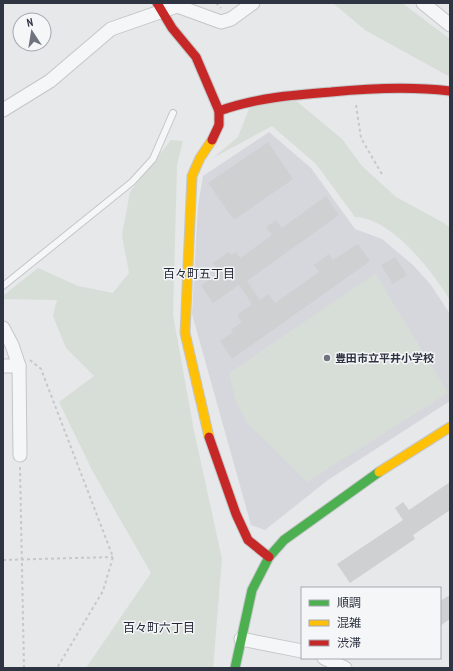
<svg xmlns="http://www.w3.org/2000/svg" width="453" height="671" font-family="'PT Sans Narrow','Noto Sans JP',sans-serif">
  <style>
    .built { fill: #d5d7dd }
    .green { fill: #d7ddd7 }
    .building { fill: #ced0d2 }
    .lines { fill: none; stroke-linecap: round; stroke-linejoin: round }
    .lane-casing { stroke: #c4c6c8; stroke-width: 8 }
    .street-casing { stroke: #c4c6c8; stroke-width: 15 }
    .fast-casing { stroke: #c4c6c8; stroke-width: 11 }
    .slow-casing { stroke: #c4c6c8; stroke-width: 11 }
    .jam-casing { stroke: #c4c6c8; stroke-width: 11 }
    .path { stroke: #c6c8ca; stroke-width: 2; stroke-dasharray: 3 3; stroke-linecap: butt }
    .lane { stroke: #f5f6f7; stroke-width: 6 }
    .street { stroke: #f5f6f7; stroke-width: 13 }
    .fast { stroke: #4caf50; stroke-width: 9 }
    .slow { stroke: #ffc107; stroke-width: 9 }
    .jam { stroke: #c62828; stroke-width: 9 }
    .poi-dot { fill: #6e737d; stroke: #f5f6f8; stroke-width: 1.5 }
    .labels { text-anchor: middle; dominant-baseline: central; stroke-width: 3; stroke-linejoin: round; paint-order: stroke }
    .poi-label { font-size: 11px; font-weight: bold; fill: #2e3442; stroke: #f5f6f8; text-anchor: start }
    .neighbourhood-label { font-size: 12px; fill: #202533; stroke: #f5f6f8 }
  </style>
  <rect width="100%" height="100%" fill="#e6e8ea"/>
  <path class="built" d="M 269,132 L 311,168 L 355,229 L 382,239 L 413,265 L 431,285 L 450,314 L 450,401 L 328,480 L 265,530 L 251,525 L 192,314 L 198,206 L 203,176 Z"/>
  <g class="green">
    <path d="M 333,3 L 402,3 L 450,39 L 450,77 L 365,30 Z"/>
    <path d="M 294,99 L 342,139 L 362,166 L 396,197 L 444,223 L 450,228 L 450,300 C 432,271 392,218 355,217 L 316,164 L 272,126 L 213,158 L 238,137 L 250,106 Z"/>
    <path d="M 171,140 L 183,141 L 177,165 L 173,315 L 194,431 L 222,559 L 213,668 L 86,668 L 151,573 L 93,472 L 59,402 L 94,376 L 66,348 L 53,316 L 57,300 L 3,299 L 3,296 L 38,268 L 78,286 L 113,293 L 129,273 L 122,235 L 130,192 Z"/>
    <path d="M 376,273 C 398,314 425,352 448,393 L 307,482 L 246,422 L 235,399 L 229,373 Z"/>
  </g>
  <g class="building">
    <path d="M 268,142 L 293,179 L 234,220 L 208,183 Z"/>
    <path d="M 326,196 L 339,215 L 247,281 L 260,300 L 268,294 L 275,303 L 319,272 L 314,265 L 329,254 L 333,260 L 358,244 L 370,261 L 232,359 L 220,341 L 233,332 L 231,330 L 242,322 L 237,315 L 252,304 L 239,285 L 213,303 L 201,286 L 219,272 L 213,263 L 229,252 L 231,255 L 236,252 L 240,258 L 272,235 L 266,227 L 276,220 L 282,228 Z"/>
    <path d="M 395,257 L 407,275 L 393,284 L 381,265 Z"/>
    <path d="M 450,482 L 450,510 L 413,535 L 415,539 L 350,583 L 337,564 L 403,520 L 395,508 L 403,502 L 409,510 Z"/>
    <path d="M 450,595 L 450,619 L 440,626 L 440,601 Z"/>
  </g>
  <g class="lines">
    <g class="lane-casing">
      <path id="lane" d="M 3,286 L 132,182 L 153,159 L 173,113"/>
    </g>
    <g class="street-casing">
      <g id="street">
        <path d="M 423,3 L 450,25"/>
        <path d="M 3,110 L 50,81 L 111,29 L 177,6 L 221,22 L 231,19 L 253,3"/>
        <path d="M 3,328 L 12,345 L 19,366 L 20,455"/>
        <path d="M 3,366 L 19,366"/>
        <path d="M 241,639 L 302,651"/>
        <path d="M 324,658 L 345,668"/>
      </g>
    </g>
    <g class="fast-casing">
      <path id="fast" d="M 235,668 L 252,590 L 269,557 L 284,540 L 379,472"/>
    </g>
    <g class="slow-casing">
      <g id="slow">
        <path d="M 209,437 L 185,333 L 192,176 L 200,158 L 212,140"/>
        <path d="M 379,472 L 450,427"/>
      </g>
    </g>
    <g class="jam-casing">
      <g id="jam">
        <path d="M 157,3 L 172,28 L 196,57 L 219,111 L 219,125 L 212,140"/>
        <path d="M 219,111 C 255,98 292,95 331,92 C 371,88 410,86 450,91"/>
        <path d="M 209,437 L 236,514 L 248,540 L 269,557"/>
      </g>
    </g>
    <g class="path">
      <path d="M 216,3 L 221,8"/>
      <path d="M 356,105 L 361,138 L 383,176"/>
      <path d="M 30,360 L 41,369 L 113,557 L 103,591 L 57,668"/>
      <path d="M 20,467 L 24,668"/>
      <path d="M 3,560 L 113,557"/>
    </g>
    <use href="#lane" class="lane"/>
    <use href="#street" class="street"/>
    <use href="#fast" class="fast"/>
    <use href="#slow" class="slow"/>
    <use href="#jam" class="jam"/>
  </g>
  <circle class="poi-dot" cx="327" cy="358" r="4"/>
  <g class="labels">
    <g class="poi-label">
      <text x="335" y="358">豊田市立平井小学校</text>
    </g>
    <g class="neighbourhood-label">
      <text x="199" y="273">百々町五丁目</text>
      <text x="159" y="627">百々町六丁目</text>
    </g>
  </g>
  <rect width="453" height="671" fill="none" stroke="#2e3442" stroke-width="8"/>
  <rect x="301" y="587" width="140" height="72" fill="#f5f6f8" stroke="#a5a8af"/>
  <rect x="309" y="600" width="20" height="6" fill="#4caf50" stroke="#a5a8af"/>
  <text x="337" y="607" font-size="12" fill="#2e3442">順調</text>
  <rect x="309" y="620" width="20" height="6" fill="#ffc107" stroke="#a5a8af"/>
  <text x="337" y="627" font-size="12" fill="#2e3442">混雑</text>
  <rect x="309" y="640" width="20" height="6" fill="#c62828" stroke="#a5a8af"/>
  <text x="337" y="647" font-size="12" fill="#2e3442">渋滞</text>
  <g transform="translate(32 32) rotate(348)"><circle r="19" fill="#f5f6f8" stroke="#a5a8af"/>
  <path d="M0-3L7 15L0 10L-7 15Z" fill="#6e737d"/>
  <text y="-6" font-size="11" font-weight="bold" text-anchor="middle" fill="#2e3442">N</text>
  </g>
</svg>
